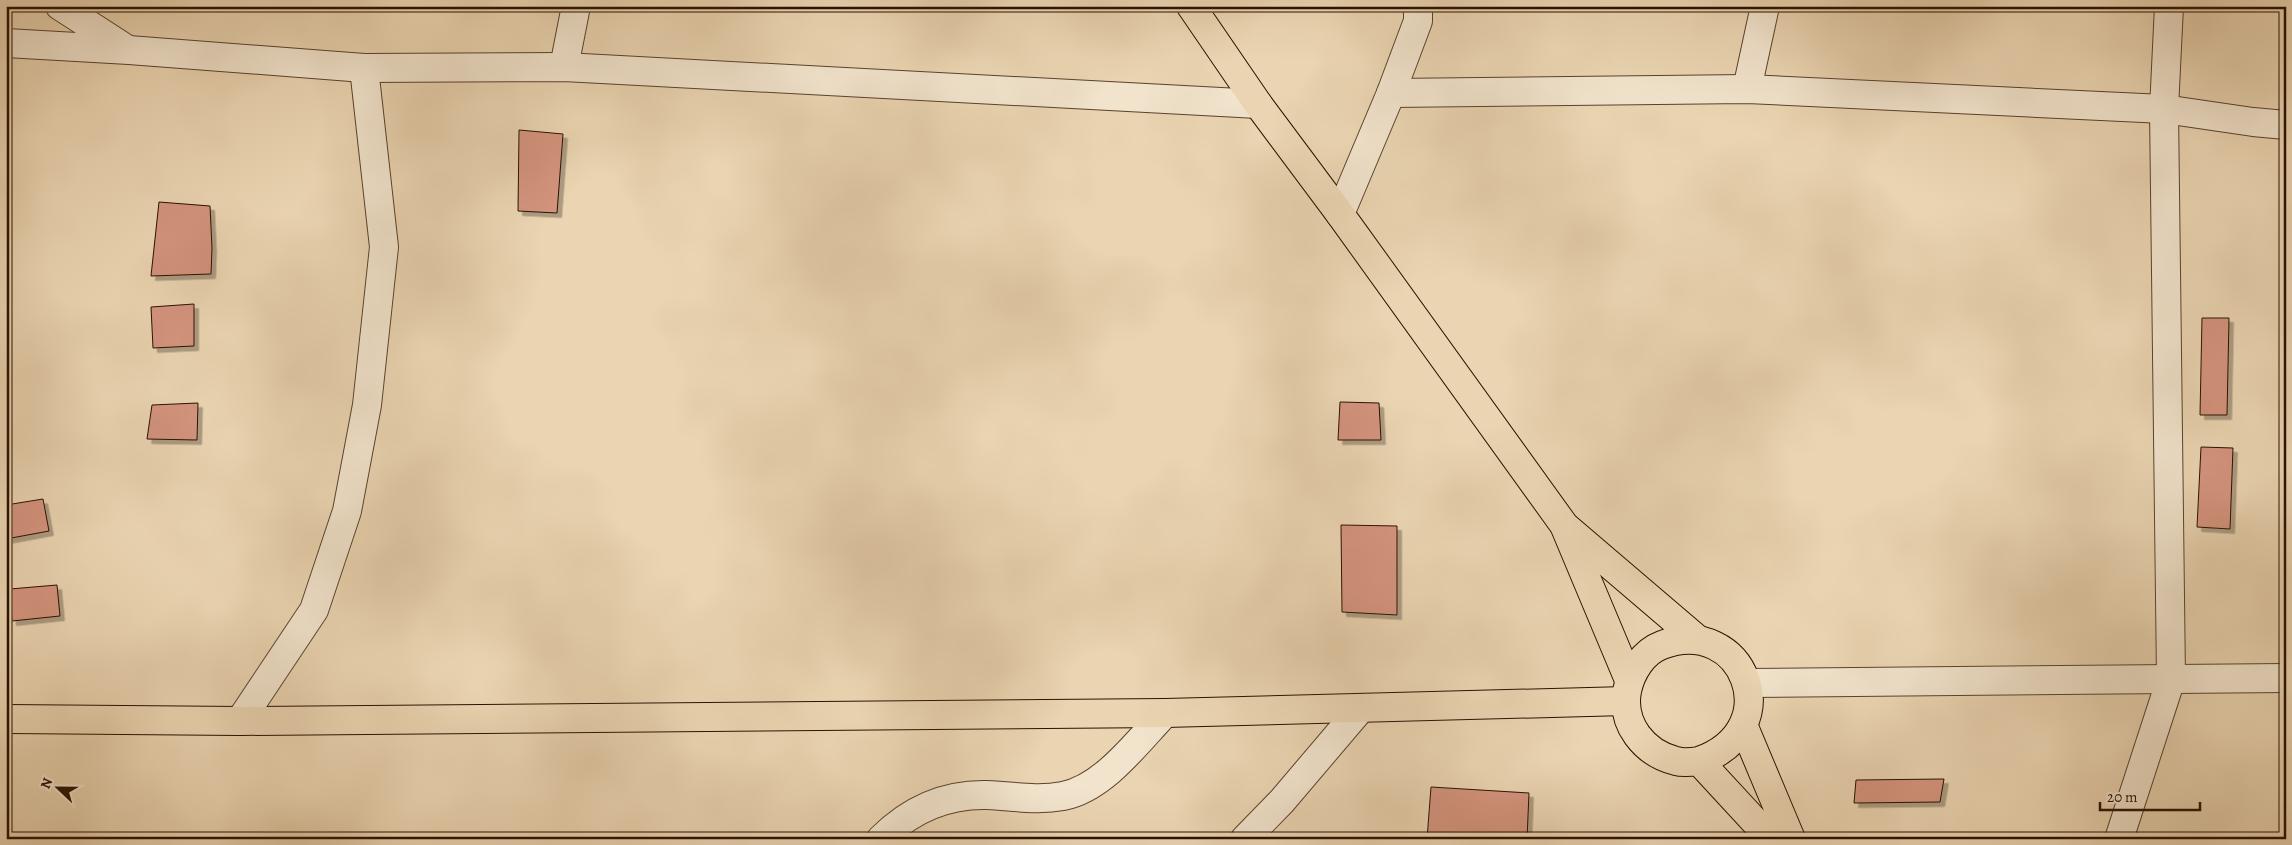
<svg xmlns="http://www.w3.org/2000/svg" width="2292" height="845" font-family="Alegreya,serif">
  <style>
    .building { fill: #d4947e; stroke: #291100; filter: url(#shadow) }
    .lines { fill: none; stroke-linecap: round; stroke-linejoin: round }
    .minor-casing { stroke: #59422c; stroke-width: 30 }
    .major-casing { stroke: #291100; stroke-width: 30 }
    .highway-casing { stroke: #291100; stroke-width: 30 }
    .minor { stroke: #f1e3cc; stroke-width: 28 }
    .major { stroke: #ead4b1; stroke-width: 28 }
    .highway { stroke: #ead4b1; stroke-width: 28 }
  </style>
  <defs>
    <filter id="shadow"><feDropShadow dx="4.5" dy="4.5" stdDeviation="0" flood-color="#0004"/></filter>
  </defs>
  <rect width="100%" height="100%" fill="#ead4b1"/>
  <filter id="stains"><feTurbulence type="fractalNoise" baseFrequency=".004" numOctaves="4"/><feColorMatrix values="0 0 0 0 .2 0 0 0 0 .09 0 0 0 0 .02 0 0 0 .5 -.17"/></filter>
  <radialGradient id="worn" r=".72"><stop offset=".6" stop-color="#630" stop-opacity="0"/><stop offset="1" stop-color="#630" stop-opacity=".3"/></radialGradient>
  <g class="building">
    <path d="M 519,130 L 563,134 L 557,213 L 518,211 Z"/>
    <path d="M 159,202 L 210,206 L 212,248 L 211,274 L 151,276 Z"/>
    <path d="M 194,304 L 194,346 L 153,348 L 151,307 Z"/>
    <path d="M 2202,318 L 2229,318 L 2227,415 L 2200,415 Z"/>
    <path d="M 1340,402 L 1379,403 L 1381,440 L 1338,440 Z"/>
    <path d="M 198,403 L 197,440 L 147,439 L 152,405 Z"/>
    <path d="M 2201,447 L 2233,448 L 2230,529 L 2197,527 Z"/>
    <path d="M 43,499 L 49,531 L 6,539 L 6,505 Z"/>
    <path d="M 1341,525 L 1397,526 L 1397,615 L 1342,612 Z"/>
    <path d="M 57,585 L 60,616 L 12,621 L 10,589 Z"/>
    <path d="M 1944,779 L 1940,802 L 1854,803 L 1856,780 Z"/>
    <path d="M 1431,787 L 1529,793 L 1527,839 L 1427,839 Z"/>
  </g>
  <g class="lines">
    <g class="minor-casing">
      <g id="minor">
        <path d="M 60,6 L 125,48"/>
        <path d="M 6,43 L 129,50 L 364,68 L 564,67 L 1258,104"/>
        <path d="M 564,67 L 576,6"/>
        <path d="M 1747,89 L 1765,6"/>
        <path d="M 1391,93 L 1747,89 L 2164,109 L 2253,122 L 2286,125"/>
        <path d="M 1340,214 L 1391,93 L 1418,21 L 1418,6"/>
        <path d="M 1747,683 L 2286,678"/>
        <path d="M 240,721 L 314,610 L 347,511 L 367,405 L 384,247 L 364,68"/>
        <path d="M 881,839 C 910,810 945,794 987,795 C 1012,796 1037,801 1063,796 C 1104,788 1137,742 1165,713"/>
        <path d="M 1245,839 L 1282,801 L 1361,708"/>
        <path d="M 2119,839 L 2171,679 L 2164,109 L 2169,6"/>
      </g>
    </g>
    <g class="major-casing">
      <path id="major" d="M 6,719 L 240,721 L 1165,713 L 1626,701"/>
    </g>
    <g class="highway-casing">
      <g id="highway">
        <path d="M 1191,6 L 1258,104 L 1340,214 L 1564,525 L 1629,680"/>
        <path d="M 1567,528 L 1697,639"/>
        <path d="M 1744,727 L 1791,839"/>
        <path d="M 1699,761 C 1790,729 1743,614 1662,645 C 1643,652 1631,672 1627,691 C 1621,724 1644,753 1676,761 C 1683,763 1692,762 1699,761 L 1771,839"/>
      </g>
    </g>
    <use href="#minor" class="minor"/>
    <use href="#major" class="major"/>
    <use href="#highway" class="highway"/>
  </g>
  <rect width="2292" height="845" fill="none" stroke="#ead4b1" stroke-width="25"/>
  <rect x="8" y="8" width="2277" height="830" fill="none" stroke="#291100" stroke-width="2.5"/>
  <rect x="12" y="12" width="2267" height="820" fill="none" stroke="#291100"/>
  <g transform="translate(58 788) rotate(292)" stroke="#f1e3cc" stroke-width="4" paint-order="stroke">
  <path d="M0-4L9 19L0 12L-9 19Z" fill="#291100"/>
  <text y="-8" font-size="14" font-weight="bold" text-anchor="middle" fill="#291100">N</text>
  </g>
  <path d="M2100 802v8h100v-8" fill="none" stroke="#291100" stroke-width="2.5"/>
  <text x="2107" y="802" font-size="15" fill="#291100" stroke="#f1e3cc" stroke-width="4" paint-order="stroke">20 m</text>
  <rect width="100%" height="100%" filter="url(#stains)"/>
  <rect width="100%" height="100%" fill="url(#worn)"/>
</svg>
